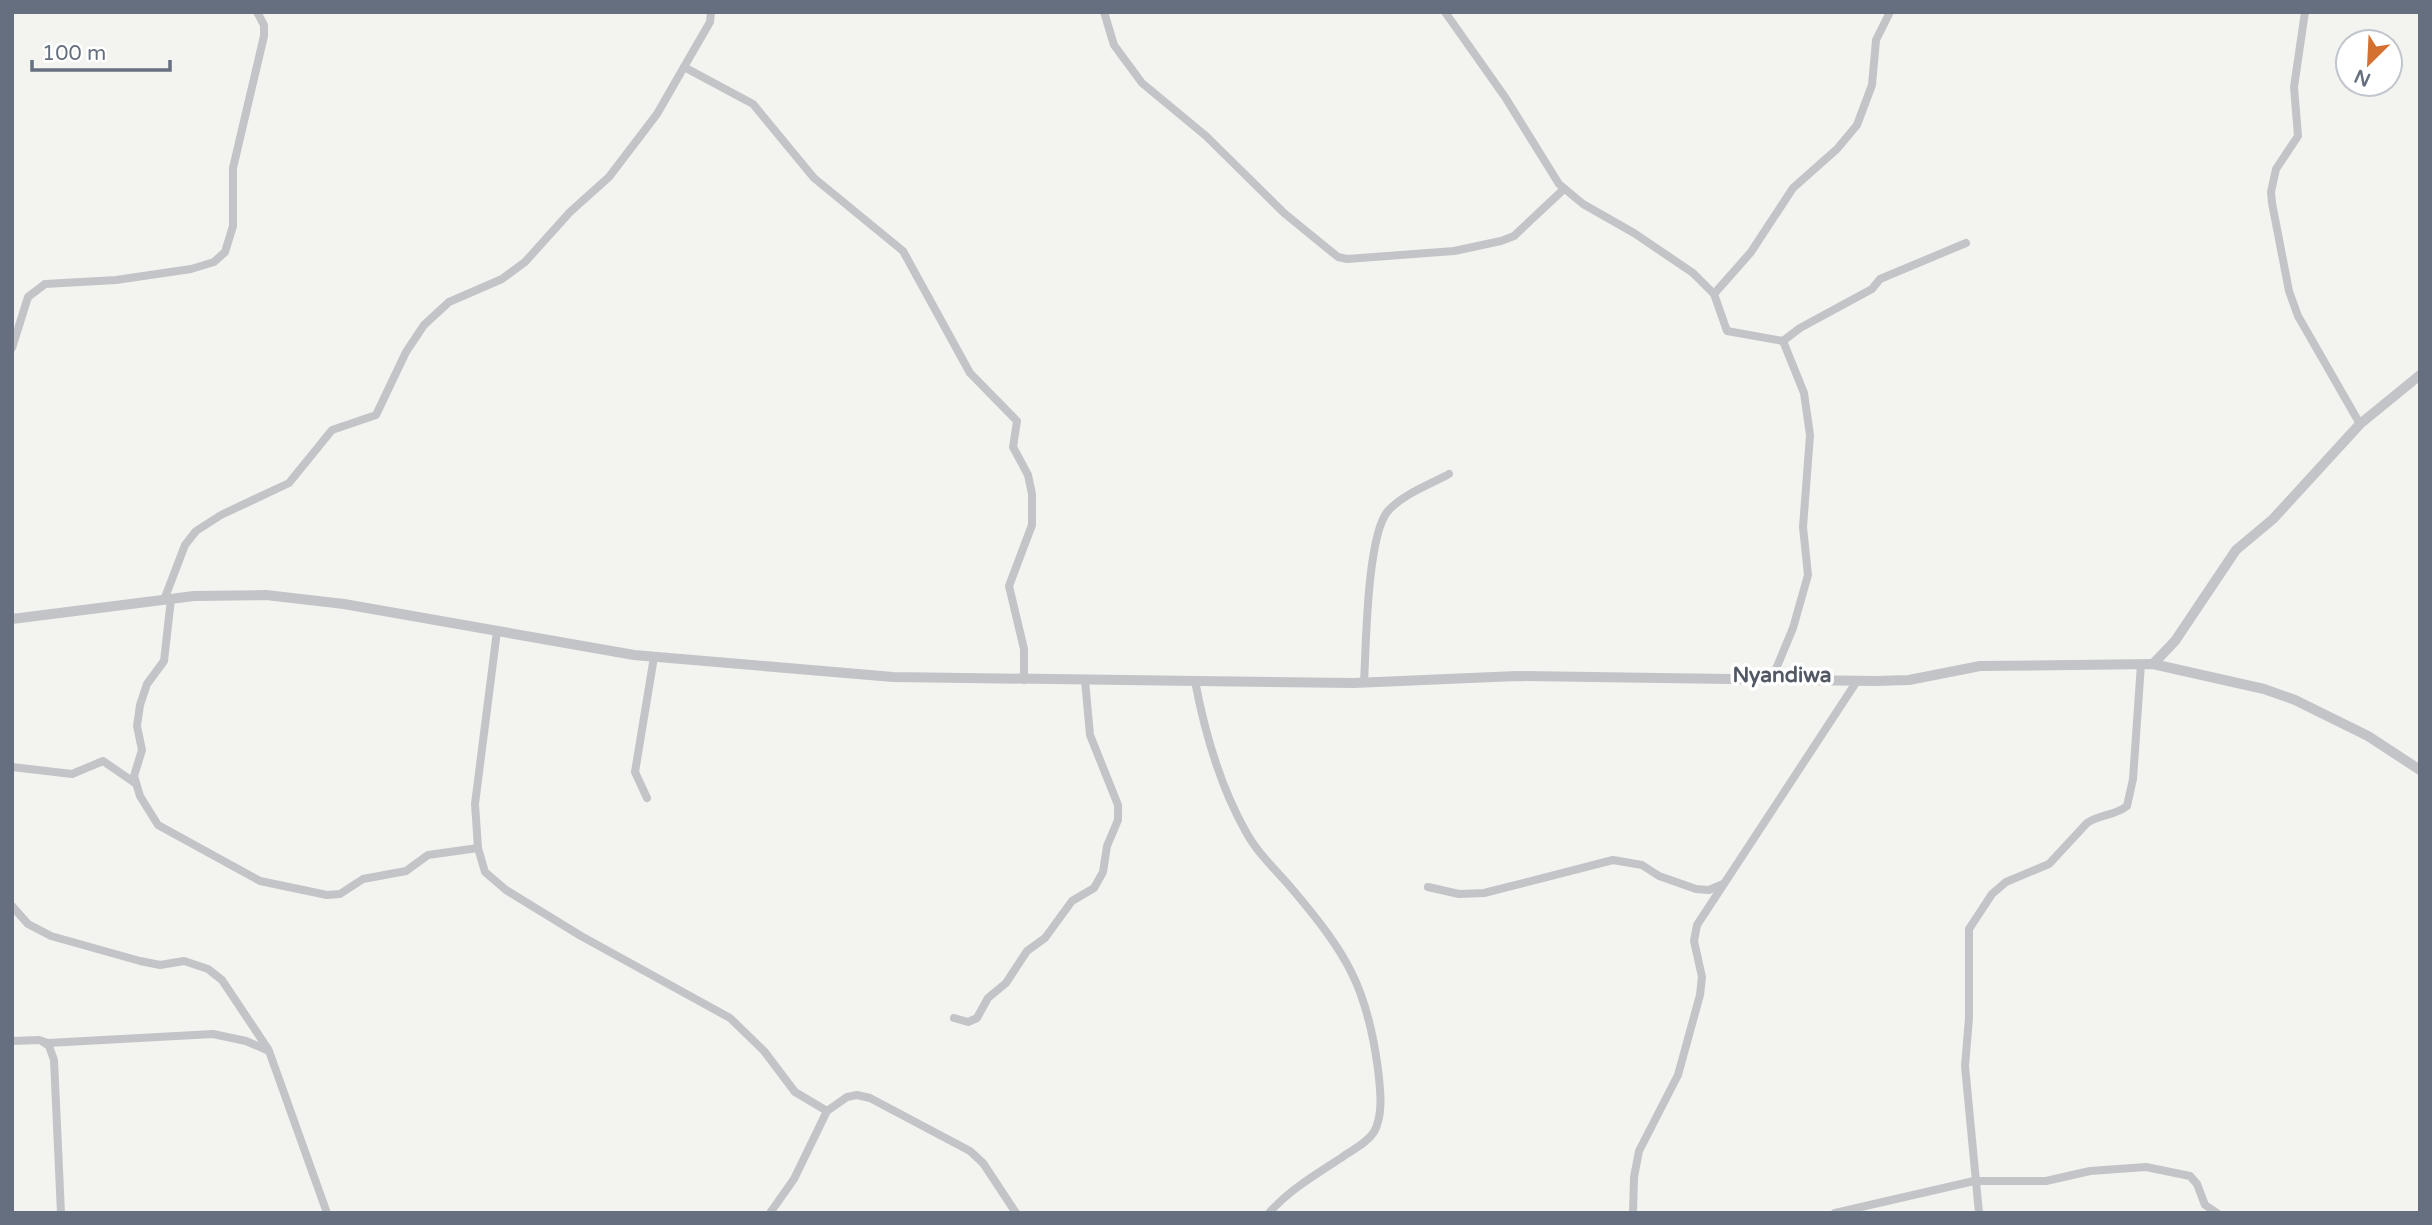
<svg xmlns="http://www.w3.org/2000/svg" width="2432" height="1225" font-family="'Varela Round',sans-serif">
  <style>
    .lines { fill: none; stroke-linecap: round; stroke-linejoin: round }
    .minor { stroke: #c2c4c8; stroke-width: 8 }
    .tertiary { stroke: #c2c4c8; stroke-width: 10 }
    .labels { text-anchor: middle; dominant-baseline: central; stroke-width: 7; stroke-linejoin: round; paint-order: stroke }
    .quarter-label { font-size: 21px; font-weight: bold; fill: #525964; stroke: #fff }
  </style>
  <rect width="100%" height="100%" fill="#f3f4f0"/>
  <g class="lines">
    <g class="minor">
      <path d="M 711,12 L 710,22 L 684,67 L 753,104 L 814,178 L 903,251 L 970,373 L 1017,421 L 1013,447 L 1028,475 L 1032,494 L 1032,525 L 1009,586 L 1024,649 L 1024,680"/>
      <path d="M 1104,12 L 1114,45 L 1142,83 L 1206,136 L 1284,213 L 1338,257 L 1347,259 L 1454,251 L 1501,241 L 1514,236 L 1564,189"/>
      <path d="M 1445,12 L 1505,97 L 1559,184 L 1583,204 L 1634,233 L 1693,273 L 1714,294 L 1727,331 L 1783,341 L 1804,393 L 1810,435 L 1803,527 L 1808,575 L 1793,628 L 1771,681"/>
      <path d="M 2305,12 L 2294,87 L 2298,136 L 2276,169 L 2271,192 L 2272,203 L 2289,291 L 2298,316 L 2360,424"/>
      <path d="M 1714,294 L 1751,252 L 1793,188 L 1837,149 L 1857,125 L 1872,85 L 1876,40 L 1890,12"/>
      <path d="M 1783,341 L 1800,328 L 1872,289 L 1880,279 L 1966,243"/>
      <path d="M 12,348 L 28,297 L 45,284 L 116,280 L 191,269 L 214,262 L 225,252 L 233,226 L 233,168 L 264,36 L 264,25 L 257,12"/>
      <path d="M 171,599 L 164,661 L 147,684 L 140,705 L 137,726 L 142,750 L 134,776 L 140,796 L 158,825 L 260,881 L 327,895 L 340,894 L 363,879 L 406,871 L 428,855 L 478,848"/>
      <path d="M 164,600 L 185,545 L 196,531 L 221,515 L 289,483 L 332,430 L 376,415 L 406,352 L 424,325 L 449,302 L 502,279 L 525,262 L 570,212 L 609,177 L 657,114 L 684,67"/>
      <path d="M 497,631 L 475,804 L 478,848 L 485,872 L 506,890 L 581,936 L 730,1018 L 764,1051 L 795,1092 L 827,1111"/>
      <path d="M 1195,681 C 1205,734 1220,786 1246,832 C 1258,854 1277,871 1293,890 C 1346,953 1367,986 1378,1069 C 1380,1088 1384,1114 1374,1132 C 1366,1144 1352,1150 1341,1158 C 1316,1174 1288,1191 1269,1213"/>
      <path d="M 1364,683 C 1366,647 1367,535 1388,511 C 1403,494 1429,485 1449,474"/>
      <path d="M 12,767 L 72,774 L 103,761 L 135,783"/>
      <path d="M 647,798 L 635,772 L 654,657"/>
      <path d="M 1428,887 L 1459,894 L 1484,893 L 1613,860 L 1642,865 L 1659,876 L 1696,889 L 1709,890 L 1723,884"/>
      <path d="M 12,906 L 28,924 L 51,936 L 140,961 L 160,965 L 184,961 L 208,969 L 222,980 L 268,1049"/>
      <path d="M 954,1018 L 968,1022 L 977,1018 L 988,998 L 1006,983 L 1027,951 L 1045,938 L 1072,901 L 1094,888 L 1103,872 L 1107,846 L 1118,820 L 1118,805 L 1090,735 L 1085,680"/>
      <path d="M 12,1041 L 39,1040 L 48,1043 L 213,1034 L 246,1041 L 269,1051 L 327,1213"/>
      <path d="M 43,1042 L 49,1046 L 54,1060 L 61,1213"/>
      <path d="M 770,1213 L 794,1179 L 827,1111 L 847,1097 L 857,1095 L 870,1098 L 970,1151 L 983,1163 L 1016,1213"/>
      <path d="M 1633,1213 L 1634,1177 L 1639,1151 L 1678,1075 L 1700,995 L 1702,977 L 1694,941 L 1697,925 L 1857,681"/>
      <path d="M 1835,1213 L 1974,1181 L 2046,1181 L 2090,1171 L 2146,1167 L 2190,1176 L 2197,1184 L 2205,1205 L 2217,1213"/>
      <path d="M 1979,1213 L 1965,1066 L 1969,1018 L 1969,929 L 1992,894 L 2006,882 L 2049,864 L 2087,823 C 2100,814 2115,816 2127,806 L 2133,779 L 2141,664"/>
    </g>
    <g class="tertiary">
      <path d="M 12,619 L 194,596 L 266,595 L 344,604 L 634,655 L 893,677 L 1354,683 L 1517,676 L 1875,681 L 1909,680 L 1980,666 L 2153,664 L 2264,689 L 2295,700 L 2368,736 L 2420,770"/>
      <path d="M 2153,664 L 2175,641 L 2236,550 L 2273,519 L 2360,424 L 2420,375"/>
    </g>
  </g>
  <g class="labels">
    <g class="quarter-label">
      <text x="1782" y="675">Nyandiwa</text>
    </g>
  </g>
  <rect width="2432" height="1225" fill="none" stroke="#656f7f" stroke-width="28"/>
  <g transform="translate(2369 63) rotate(204)"><circle r="33" fill="#ffffff" stroke="#c1c5cc" stroke-width="2"/>
  <path d="M0-5L12 26L0 18L-12 26Z" fill="#d47030"/>
  <text y="-10" font-size="19" font-weight="bold" text-anchor="middle" fill="#656f7f">N</text>
  </g>
  <path d="M32 60v10h138v-10" fill="none" stroke="#656f7f" stroke-width="3.5"/>
  <text x="42" y="60" font-size="21" fill="#656f7f" stroke="#ffffff" stroke-width="5" paint-order="stroke">100 m</text>
</svg>
